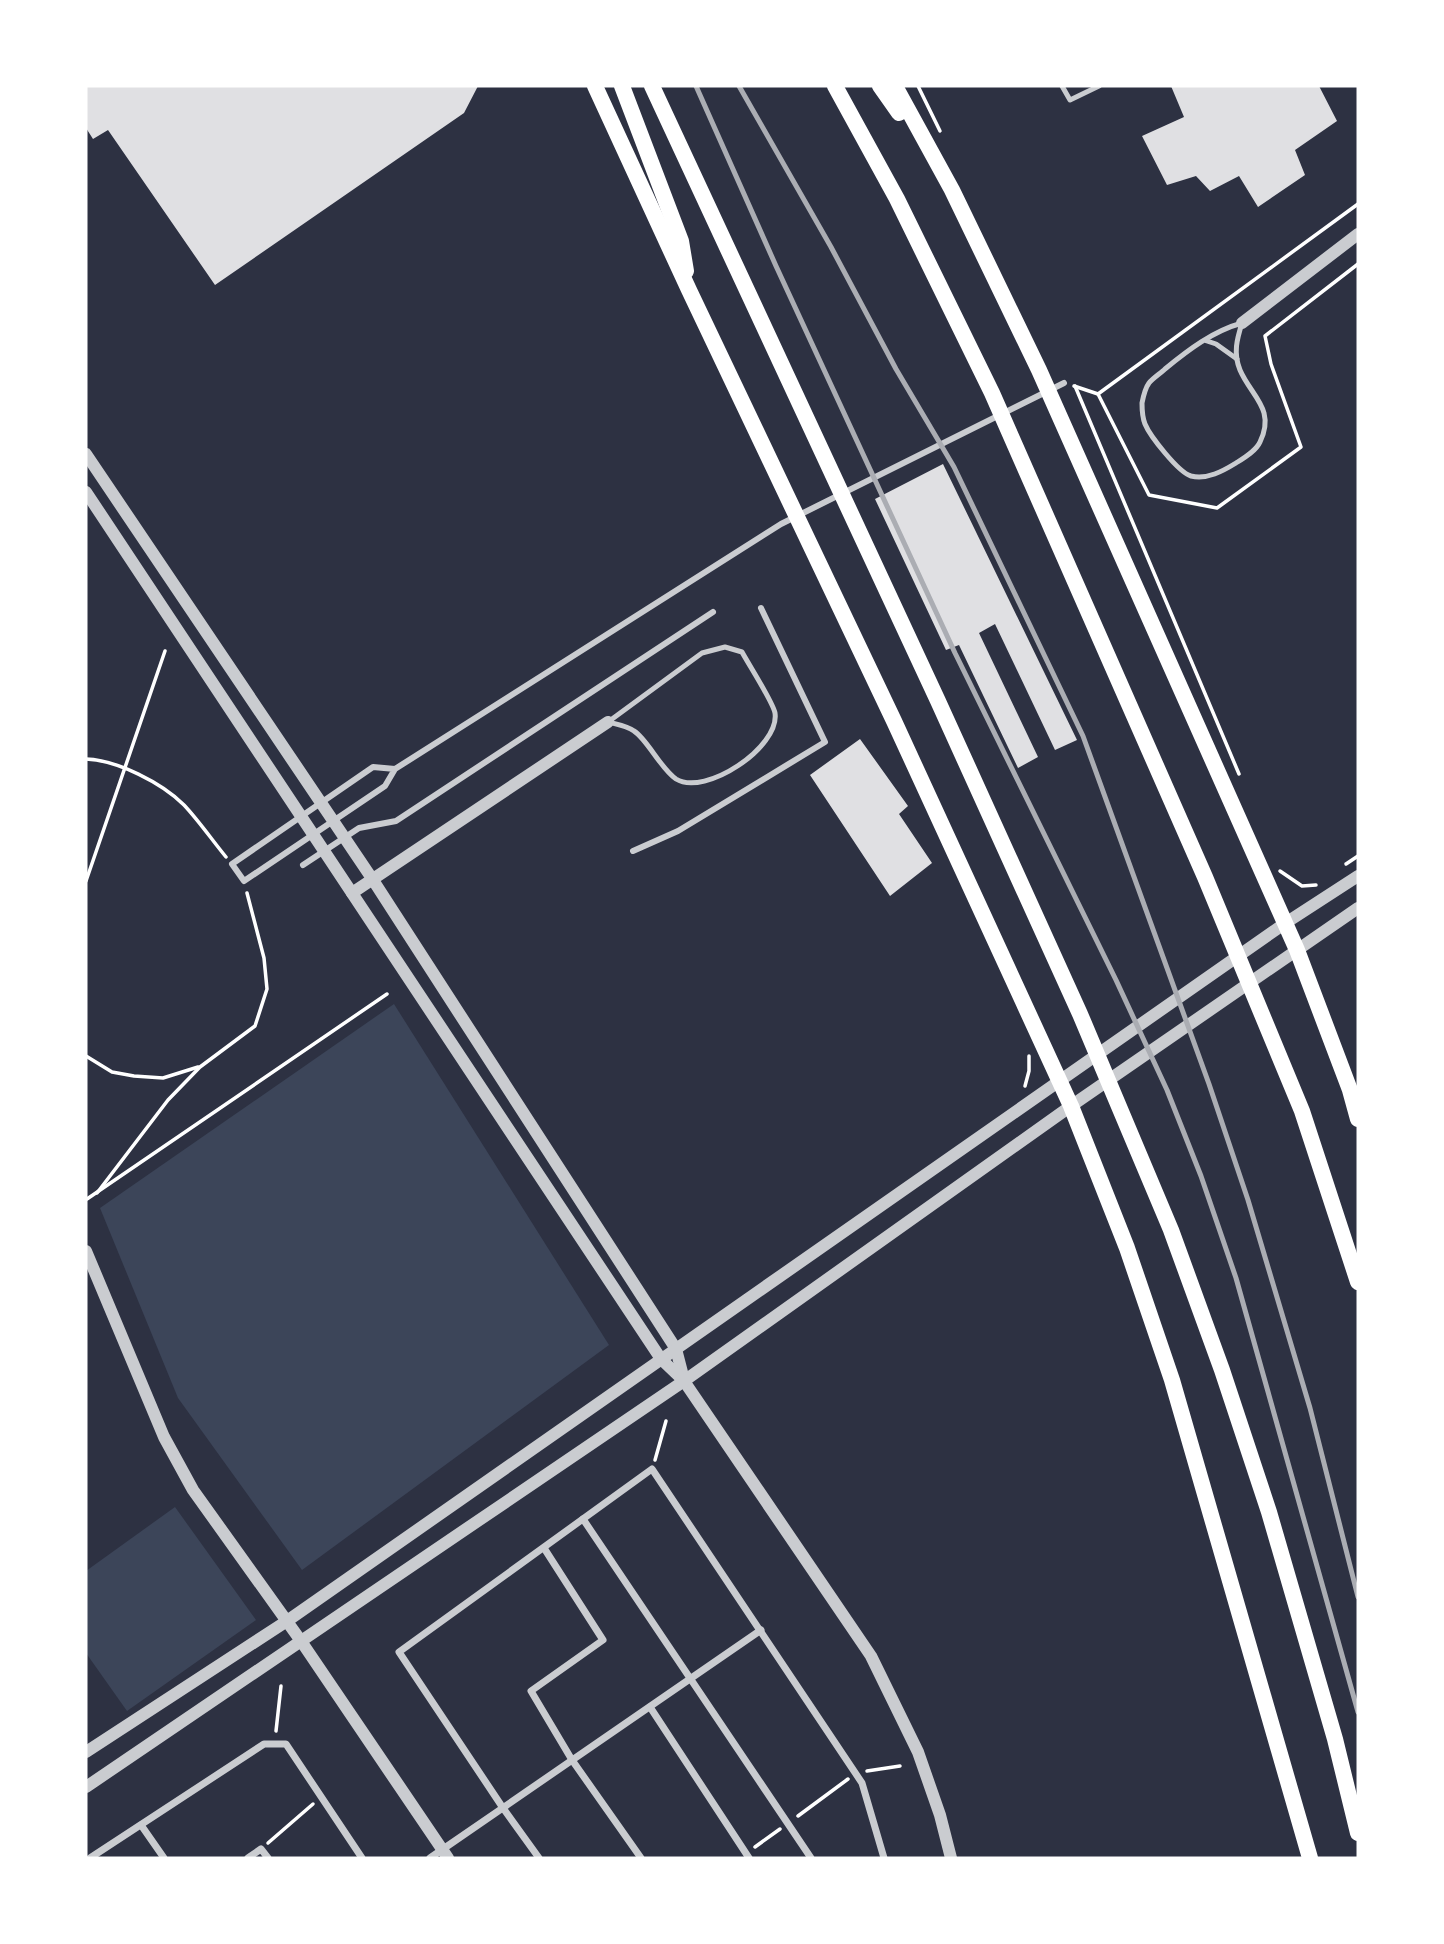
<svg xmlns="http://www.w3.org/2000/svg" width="1444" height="1944" font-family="'Open Sans',sans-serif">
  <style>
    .green { fill: #3c4559 }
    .building { fill: #e0e0e3 }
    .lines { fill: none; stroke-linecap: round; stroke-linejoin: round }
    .path { stroke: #fff; stroke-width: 3.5 }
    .service { stroke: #caccd0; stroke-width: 5 }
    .pedestrian { stroke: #caccd0; stroke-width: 6 }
    .minor { stroke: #caccd0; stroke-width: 7 }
    .tertiary { stroke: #caccd0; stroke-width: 12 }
    .trunk { stroke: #fff; stroke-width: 16 }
    .rail { stroke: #abadb3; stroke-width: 5 }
  </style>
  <rect width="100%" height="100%" fill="#2d3142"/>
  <g class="green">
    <path d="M 394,1004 L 609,1345 L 302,1570 L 178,1398 L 100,1208 Z"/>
    <path d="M 175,1507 L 256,1620 L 127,1711 L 86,1653 L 86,1571 Z"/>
  </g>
  <g class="building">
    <path d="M 86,86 L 478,86 L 464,113 L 215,285 L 108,130 L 93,139 L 86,128 Z"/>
    <path d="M 1171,86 L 1319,86 L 1337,121 L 1295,150 L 1305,175 L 1258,207 L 1239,176 L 1210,191 L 1196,176 L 1167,185 L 1142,136 L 1184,117 Z"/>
    <path d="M 943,464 L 1077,740 L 1055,750 L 995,624 L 979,633 L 1038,757 L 1018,768 L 959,645 L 946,650 L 875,499 Z"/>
    <path d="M 860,739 L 908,806 L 899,814 L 932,863 L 890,896 L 810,775 Z"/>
  </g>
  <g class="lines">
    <g class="path">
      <path d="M 918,86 L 940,131"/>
      <path d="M 1358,204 L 1098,394 L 1149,495 L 1217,508 L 1301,447 L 1271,364 L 1265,336 L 1358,264"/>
      <path d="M 1074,386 L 1098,394"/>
      <path d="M 1075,386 L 1239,774"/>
      <path d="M 86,759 C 117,760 162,783 184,805 C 199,821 212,840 226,857"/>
      <path d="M 1346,864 L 1358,856"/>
      <path d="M 1280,871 L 1302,886 L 1316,885"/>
      <path d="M 86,881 L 165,651"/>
      <path d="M 86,1056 L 112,1072 L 134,1076 L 163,1078 L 198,1067"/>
      <path d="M 1025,1086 L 1029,1071 L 1029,1056"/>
      <path d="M 97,1193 L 168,1100 L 200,1067 L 255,1026 L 267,989 L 264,958 L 247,893"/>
      <path d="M 87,1199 L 387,994"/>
      <path d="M 655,1460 L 666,1421"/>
      <path d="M 276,1731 L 281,1686"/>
      <path d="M 867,1771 L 900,1766"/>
      <path d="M 798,1816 L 848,1779"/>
      <path d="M 268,1843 L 313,1804"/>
      <path d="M 755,1847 L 780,1829"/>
    </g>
    <g class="service">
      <path d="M 1062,86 L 1070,100 L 1099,86"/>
      <path d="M 1242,323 C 1237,339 1233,353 1240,370 C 1251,396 1276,409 1260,442 C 1256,451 1244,458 1236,463 C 1223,471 1207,480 1191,476 C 1178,472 1150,436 1145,424 C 1143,419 1142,409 1142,403 C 1143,398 1146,387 1149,383 C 1153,378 1161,373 1165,369 C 1188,350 1213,331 1242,323 Z"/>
      <path d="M 1207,341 L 1216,344 L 1237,359"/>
      <path d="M 725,647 L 742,652 C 749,665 773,702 775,713 C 780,747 705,797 676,779 C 661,769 647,739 634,731 C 627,726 616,724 608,722 L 702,653 Z"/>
    </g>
    <g class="pedestrian">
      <path d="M 395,769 L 373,767 L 232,864 L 244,881 L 385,786 L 395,769 L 781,524 L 1064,383"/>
      <path d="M 633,851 L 678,831 L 825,742 L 761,608"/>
      <path d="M 303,865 L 359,828 L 396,821 L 713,612"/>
    </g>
    <g class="minor">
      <path d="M 583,1519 L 811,1858"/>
      <path d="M 544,1548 L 603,1640 L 531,1691 L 572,1760 L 641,1858"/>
      <path d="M 650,1707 L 749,1858"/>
      <path d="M 141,1825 L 164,1858"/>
      <path d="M 90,1858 L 264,1744 L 286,1744 L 362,1858"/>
      <path d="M 248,1858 L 261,1849 L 268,1858"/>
      <path d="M 430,1858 L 761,1630"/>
      <path d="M 539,1858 L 503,1808 L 399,1652 L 652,1469 L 862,1783 L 884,1858"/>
    </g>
    <g class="tertiary">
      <path d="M 1242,323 L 1358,234"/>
      <path d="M 86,454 L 373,880 L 676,1349 L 684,1380"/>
      <path d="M 86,492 L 661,1359 L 684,1381 L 871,1656 L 918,1752 L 940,1815 L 951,1858"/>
      <path d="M 352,893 L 608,722"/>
      <path d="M 86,1251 L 164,1437 L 193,1490 L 301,1641 L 448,1858"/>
      <path d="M 86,1752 L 287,1621 L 1284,924 L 1358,876"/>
      <path d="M 86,1787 L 684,1381 L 1071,1106 L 1358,908"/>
    </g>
    <g class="trunk">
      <path d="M 595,86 L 689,290 L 894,721 L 1071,1106 L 1127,1248 L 1172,1380 L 1310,1858"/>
      <path d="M 622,86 L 681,241 L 686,271"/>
      <path d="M 652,86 L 938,701 L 1080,1014 L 1171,1230 L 1222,1370 L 1269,1512 L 1335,1739 L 1358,1833"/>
      <path d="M 835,86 L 897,199 L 992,393 L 1205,877 L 1302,1111 L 1358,1282"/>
      <path d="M 880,86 L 899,113"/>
      <path d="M 895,86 L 952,190 L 1039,370 L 1297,950 L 1350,1090 L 1358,1119"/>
    </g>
    <g class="rail">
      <path d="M 696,86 L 776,266 L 955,653 L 1116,980 L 1167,1090 L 1201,1176 L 1236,1278 L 1358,1712"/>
      <path d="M 739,86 L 831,247 L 896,369 L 954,467 L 1083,736 L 1209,1084 L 1248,1200 L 1310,1408 L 1358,1597"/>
    </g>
  </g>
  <rect width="1444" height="1944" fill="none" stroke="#ffffff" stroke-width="175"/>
</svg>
